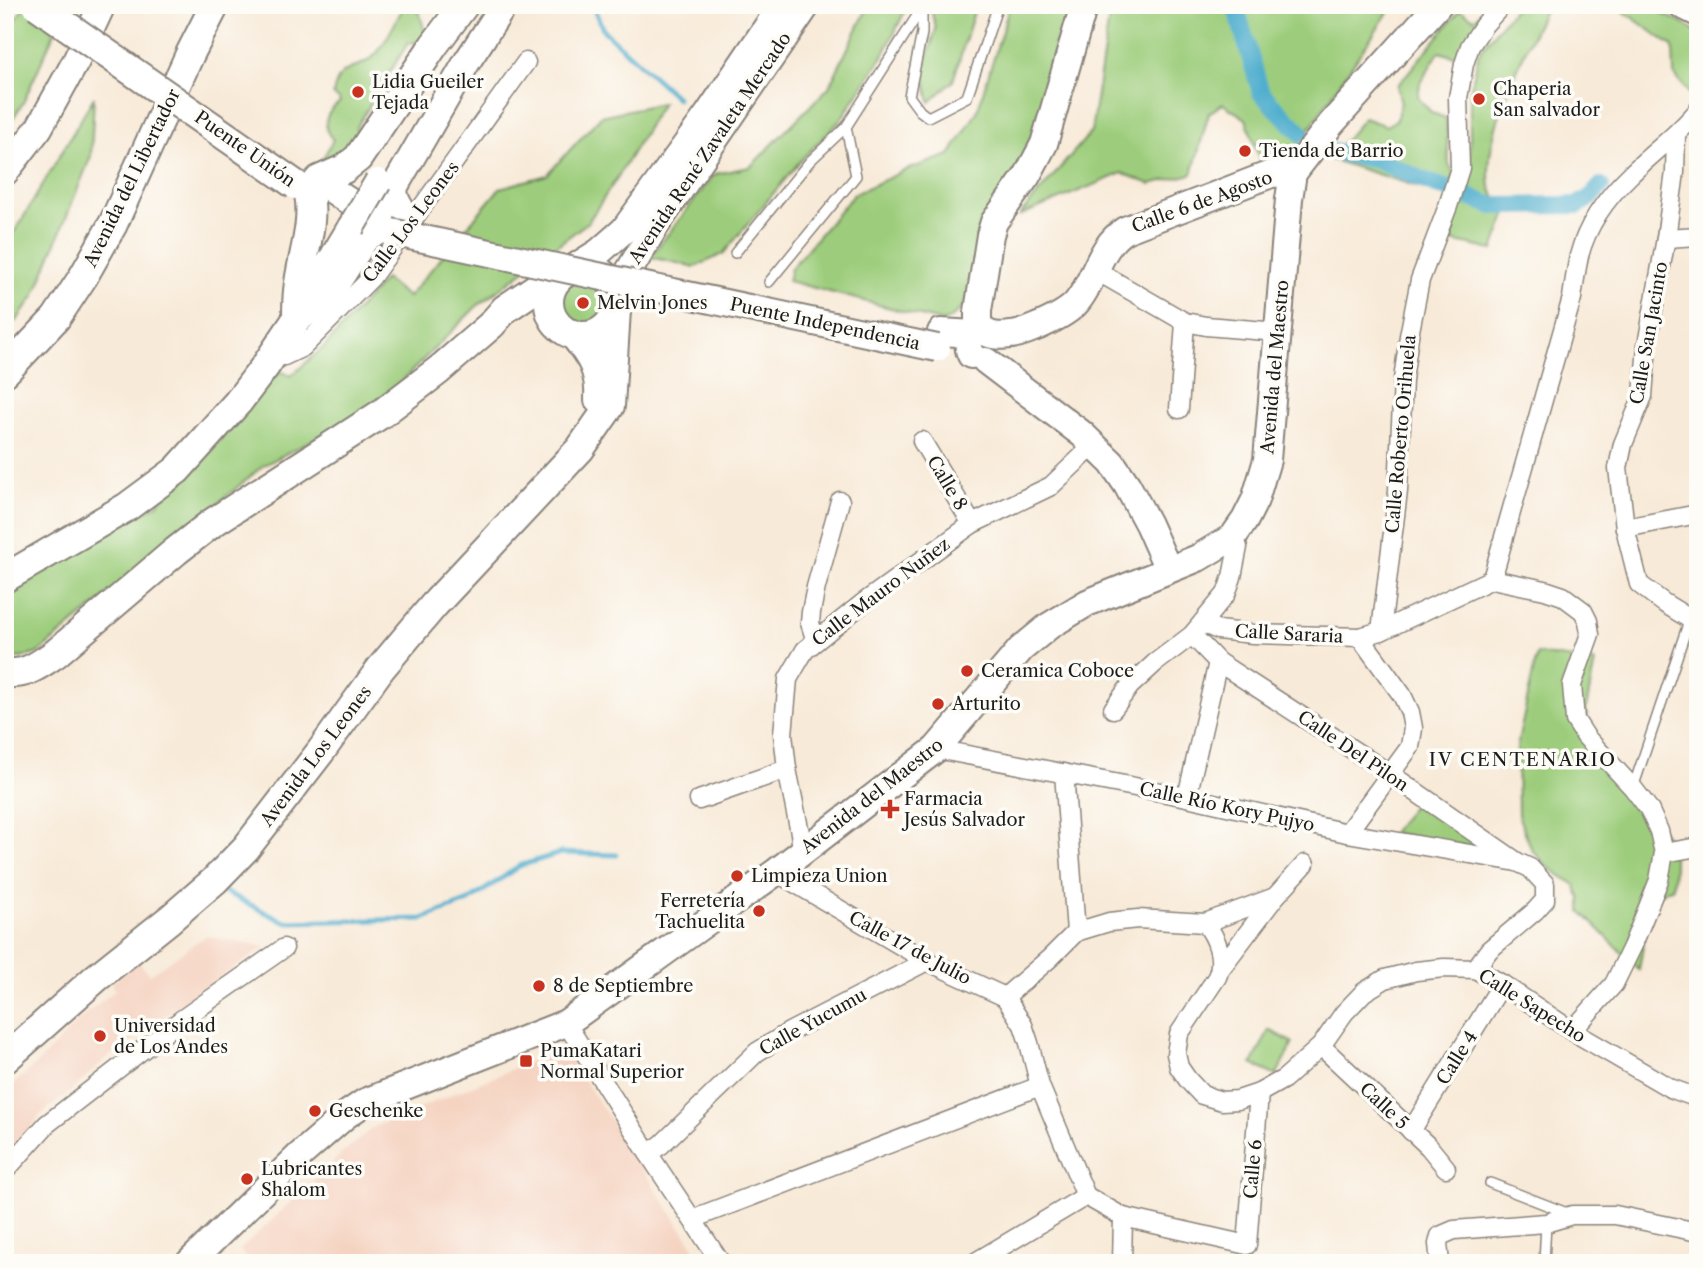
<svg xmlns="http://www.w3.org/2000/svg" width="1703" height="1268" font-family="'Libre Caslon Text',serif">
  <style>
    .built { fill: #f5d3c1 }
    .green { fill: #9dcd7c; stroke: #5c744c; stroke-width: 2 }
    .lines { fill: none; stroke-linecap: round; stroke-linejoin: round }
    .stream { stroke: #50aece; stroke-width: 5 }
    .canal { stroke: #50aece; stroke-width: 18 }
    .lane-casing { stroke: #8a837a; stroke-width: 12 }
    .street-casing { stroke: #8a837a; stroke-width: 21 }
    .secondary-casing { stroke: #8a837a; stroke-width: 30 }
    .primary-casing { stroke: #8a837a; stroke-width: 32 }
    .lane { stroke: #fff; stroke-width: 9 }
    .street { stroke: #fff; stroke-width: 18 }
    .secondary { stroke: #fff; stroke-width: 26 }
    .primary { stroke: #fff; stroke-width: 28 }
    .secondary-bridge-casing { stroke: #8a837a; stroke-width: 30; stroke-linecap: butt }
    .primary-bridge-casing { stroke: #8a837a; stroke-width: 32; stroke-linecap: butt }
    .secondary-bridge { stroke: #fff; stroke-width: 26 }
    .primary-bridge { stroke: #fff; stroke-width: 28 }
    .poi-dot { fill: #c8321e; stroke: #fdfcf7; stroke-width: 2.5 }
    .labels { text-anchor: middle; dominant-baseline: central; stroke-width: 7; stroke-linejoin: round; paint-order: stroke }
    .poi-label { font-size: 18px; fill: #1c1c1c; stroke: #fdfcf7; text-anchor: start }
    .street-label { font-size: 18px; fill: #1c1c1c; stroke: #fdfcf7 }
    .neighbourhood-label { font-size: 19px; letter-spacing: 2px; fill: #1c1c1c; stroke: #fdfcf7 }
  </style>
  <rect width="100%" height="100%" fill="#fdfcf7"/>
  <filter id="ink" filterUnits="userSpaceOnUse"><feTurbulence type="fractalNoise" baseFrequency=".0143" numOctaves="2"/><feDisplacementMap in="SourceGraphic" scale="14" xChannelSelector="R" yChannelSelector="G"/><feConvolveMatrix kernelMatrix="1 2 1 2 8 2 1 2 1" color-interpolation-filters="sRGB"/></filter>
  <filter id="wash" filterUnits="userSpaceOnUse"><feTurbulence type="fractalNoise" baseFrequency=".00686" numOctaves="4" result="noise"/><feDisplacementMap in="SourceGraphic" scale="28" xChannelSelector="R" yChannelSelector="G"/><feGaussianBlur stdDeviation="1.57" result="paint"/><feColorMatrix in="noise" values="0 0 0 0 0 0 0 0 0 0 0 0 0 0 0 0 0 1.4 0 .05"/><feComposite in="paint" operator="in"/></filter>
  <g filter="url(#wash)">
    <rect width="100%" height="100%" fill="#f8ead8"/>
    <g class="built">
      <path d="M 206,936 L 266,947 L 231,970 L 115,1051 L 70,1092 L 41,1114 L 15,1150 L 5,1160 L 5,1091 L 43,1058 L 79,1020 L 115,990 L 111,984 L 138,962 L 150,974 Z"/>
      <path d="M 558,1050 L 566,1052 L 704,1263 L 246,1263 L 247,1260 L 240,1250 L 348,1148 L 372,1128 Z"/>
    </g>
    <g class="green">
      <path d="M 25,5 L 67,5 L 23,103 L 5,130 L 5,21 L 11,27 Z"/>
      <path d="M 405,5 L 413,5 L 419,11 L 426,36 L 422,42 L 408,43 L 356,128 L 361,140 L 348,160 L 317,169 L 333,140 C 320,126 326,112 340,102 L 339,99 L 333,95 C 338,61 359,73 376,54 C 388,40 395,21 405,5 Z"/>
      <path d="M 869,5 L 908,5 L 883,56 L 839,122 L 801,160 L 723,254 L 695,267 L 650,257 L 715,174 L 750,167 L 829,87 Z"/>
      <path d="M 930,5 L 976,5 L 953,81 L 930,102 L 923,72 L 936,29 Z"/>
      <path d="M 1010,5 L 1070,5 L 1053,58 L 1034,132 L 1016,171 L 967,299 C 961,310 954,318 943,322 L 788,281 L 791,268 L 854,194 L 906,170 L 950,155 L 977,112 Z"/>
      <path d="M 1111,5 L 1393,5 L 1293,153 L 1280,161 L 1262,167 L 1246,119 L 1223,104 L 1209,113 L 1192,174 L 1150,184 L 1122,173 L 1019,216 L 1091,132 Z"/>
      <path d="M 1487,5 L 1495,5 L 1457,57 L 1439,52 L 1420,83 L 1418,98 L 1432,113 L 1446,118 L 1449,164 L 1455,176 L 1441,194 L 1329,159 L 1364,118 L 1386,126 L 1396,120 L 1401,103 L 1397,86 L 1460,10 L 1475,19 Z"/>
      <path d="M 1517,5 L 1557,5 L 1543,12 C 1523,58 1482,135 1490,186 C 1492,195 1502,205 1507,213 L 1493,250 L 1451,241 L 1456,202 L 1470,184 L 1470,93 L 1479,52 Z"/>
      <path d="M 1613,5 L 1646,5 L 1688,26 L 1698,35 L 1698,89 L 1692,97 L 1674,74 L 1673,47 L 1633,18 Z"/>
      <path d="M 94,97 L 91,156 L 34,297 L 17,320 L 5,328 L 5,244 L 19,225 Z"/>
      <path d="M 662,103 L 619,175 L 588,222 L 476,307 L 399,384 L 348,422 L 264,465 L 38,653 L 21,658 L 5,656 L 5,591 L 157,505 L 160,500 L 188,476 L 280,371 L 291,376 L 327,344 L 385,279 L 408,297 L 500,188 L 547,175 L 601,116 Z"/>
      <path d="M 568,282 L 602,287 C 610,305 603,329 579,325 C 555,322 555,297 568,282 Z"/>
      <path d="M 1537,654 L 1595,662 L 1586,709 L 1589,733 L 1669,840 L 1674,863 L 1673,887 L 1638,903 L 1644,940 L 1639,970 L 1581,911 L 1581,899 L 1575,885 L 1549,868 L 1532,850 L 1518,815 L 1517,747 Z"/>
      <path d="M 1416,801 L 1492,851 L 1392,833 Z"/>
      <path d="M 1269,1030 L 1293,1043 L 1276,1076 L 1252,1064 Z"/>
    </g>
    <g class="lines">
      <g class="stream">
        <path d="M 592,5 L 604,31 L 677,98"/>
        <path d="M 221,890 L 285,922 L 422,919 L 469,901 L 519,866 L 561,853 L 617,855"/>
      </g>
      <g class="canal">
        <path d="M 1235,5 L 1261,93 L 1301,133"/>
        <path d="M 1337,152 L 1377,160 L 1428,182 L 1493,206 L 1578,205 L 1591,197 L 1601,186"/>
      </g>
    </g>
  </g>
  <g filter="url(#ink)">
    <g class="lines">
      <g class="lane-casing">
        <g id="lane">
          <path d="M 922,10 L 922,33 L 909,96 L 920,111 L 928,117 L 967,97 L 998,5"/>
          <path d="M 735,253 L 810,161 L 846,127"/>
          <path d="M 769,282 L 856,176 L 846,127 L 922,8 L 921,5"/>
          <path d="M 1633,788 L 1690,618"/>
          <path d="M 1490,1183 L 1567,1213"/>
          <path d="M 1544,1263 L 1546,1223"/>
        </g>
      </g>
      <g class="street-casing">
        <g id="street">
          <path d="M 1676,134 L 1675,172 L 1666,238 L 1647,345 L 1643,396 L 1623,444 L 1618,468 L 1625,528 L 1639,584 L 1664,603 L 1698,624"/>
          <path d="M 1666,238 L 1698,236"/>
          <path d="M 1095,270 L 1185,322 L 1206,326 L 1278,332"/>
          <path d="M 275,351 L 284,356 L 303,347 L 371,278 L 526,62"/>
          <path d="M 1179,409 L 1185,322"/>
          <path d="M 922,441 L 972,524"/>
          <path d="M 1625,528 L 1698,514"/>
          <path d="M 1492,579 L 1545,590 L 1563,596 L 1583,611 L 1588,621 L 1590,634 L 1572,685 L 1575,720 L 1586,737 L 1633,788 L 1649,809 L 1659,831 L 1664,853 L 1659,880 L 1632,947 L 1614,984 L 1572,1031"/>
          <path d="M 1492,579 L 1572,298 C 1574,284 1576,270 1579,256 C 1587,225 1608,196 1631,174 C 1653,152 1679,134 1698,110"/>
          <path d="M 1202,623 L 1218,630 L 1253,634 L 1360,637 L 1381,631 L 1492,579"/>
          <path d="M 1381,631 L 1398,491 L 1403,380 L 1409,336 L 1420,280 L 1448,206 L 1460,168 L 1458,98 L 1464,64 L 1470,46 L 1484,25 L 1502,5"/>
          <path d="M 1192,635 L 1218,662 L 1390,774 L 1517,862 L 1530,868 L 1545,884 L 1545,900 L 1535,911 L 1489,950 L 1475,969"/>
          <path d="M 816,641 L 810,623 L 811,612 L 816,587 L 840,501"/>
          <path d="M 1113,709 L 1130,686 L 1155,663 L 1192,635 L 1226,594 L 1232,577 L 1238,547 L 1233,537"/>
          <path d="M 936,749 L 1187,797 L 1347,833 L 1517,862"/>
          <path d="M 1064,773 L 1076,932"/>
          <path d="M 1187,797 L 1218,662"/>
          <path d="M 699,800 L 787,769"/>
          <path d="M 1347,833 L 1410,747 L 1413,728 L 1410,712 L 1402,695 L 1360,637"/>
          <path d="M 802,850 L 800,833 L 787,769 L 783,734 L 788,679 L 805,650 L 863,603 L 972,524 L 1051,486 L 1094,445"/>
          <path d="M 1664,853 L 1698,847"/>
          <path d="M 776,872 L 927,961 L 1005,997 L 1023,1025 L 1029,1043 L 1040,1086 L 1086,1196"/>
          <path d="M 1205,923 L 1275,897"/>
          <path d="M 1221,968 L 1275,897 L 1305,864"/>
          <path d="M 1005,997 L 1050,958 L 1076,932 L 1109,922 L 1138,919 L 1205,923 C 1217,938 1225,959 1217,977 L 1179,1034 L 1176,1054 L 1179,1067 L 1188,1080 L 1202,1095 L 1222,1101 L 1238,1100 L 1259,1093 L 1284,1079 L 1321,1046 L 1344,1013 L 1364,992 L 1385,979 L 1416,971 L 1444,968 L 1475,969 L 1502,984 L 1572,1031 L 1670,1088 L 1692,1096 L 1698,1094"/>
          <path d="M 566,1023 L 648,1153 L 721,1263"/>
          <path d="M 1321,1046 L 1429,1147 L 1446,1168"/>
          <path d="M 1411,1131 L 1502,984"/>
          <path d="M 648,1153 L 661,1145 L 757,1052 L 791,1031 L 927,961"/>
          <path d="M 5,1171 L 47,1124 L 181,1020 L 284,948"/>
          <path d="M 1086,1196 L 1123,1217 L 1247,1245 L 1259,1093"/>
          <path d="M 694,1221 L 705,1214 L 1040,1086"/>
          <path d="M 974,1263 L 1086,1196"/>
          <path d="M 1122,1263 L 1123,1217"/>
          <path d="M 1440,1263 L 1438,1244 L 1440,1236 L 1454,1230 L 1546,1223 L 1572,1215 L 1615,1215 L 1698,1232"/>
        </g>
      </g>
      <g class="secondary-casing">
        <g id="secondary">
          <path d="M 1682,5 L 1698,13"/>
          <path d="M 5,172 L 39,128 L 76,61 L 102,5"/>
          <path d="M 319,180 C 328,187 338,194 347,200 C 366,211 387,215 408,219"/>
          <path d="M 408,219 C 401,209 392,199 395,186 L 468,60 L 504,5"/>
          <path d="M 572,269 L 599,252 L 624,230 L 707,116 L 782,5"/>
          <path d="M 616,293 L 656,225 L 807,5"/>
          <path d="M 298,316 L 351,227"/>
          <path d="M 941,332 L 974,334"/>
          <path d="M 978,332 L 978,311 L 990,235 L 994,222 L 1027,176 L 1044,144 L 1084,5"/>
          <path d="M 971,355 C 966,345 969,331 983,332 C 991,332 985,334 993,335 C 998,336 1005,336 1010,335 C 1019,335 1031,329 1041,325 C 1052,320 1069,312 1077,302 C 1096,279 1099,246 1125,230 L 1271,174 L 1293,173"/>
          <path d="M 986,361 L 1082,434 L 1112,463 L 1127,485 L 1148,524 L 1168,569"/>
          <path d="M 189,1263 L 299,1156 L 346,1115 L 365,1102 L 566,1023 L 776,872 L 936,749 L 1021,649 L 1049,626 L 1087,603 L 1198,558 L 1233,537 L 1245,520 L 1255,500 L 1267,460 L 1289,199 L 1293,173 L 1310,151 L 1331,124 L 1438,5"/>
        </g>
      </g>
      <g class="primary-casing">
        <g id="primary">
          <circle cx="583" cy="302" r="34"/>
          <path d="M 297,319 C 297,309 297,300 298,291 C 301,258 315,227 309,194 L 319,180 L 344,169 L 358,158 L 434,45 L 464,5"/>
          <path d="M 573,334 C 591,356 601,371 599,400"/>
          <path d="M 5,372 L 56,318 L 83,277 L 113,224 L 190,54 L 215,5"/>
          <path d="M 5,578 L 127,507 L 177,470 L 238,402 L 266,365 L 297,319 L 327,296 L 364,239 L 370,234 L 380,230"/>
          <path d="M 5,672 C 24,677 40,664 55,654 L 176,551 L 212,523 L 381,414 L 439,370 L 491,325 L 505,309 L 539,286 L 556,280"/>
          <path d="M 5,1059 L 96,978 L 170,919 L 214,881 L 246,848 L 321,751 L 381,668 L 434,605 L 580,449 L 610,406 L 616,310"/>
        </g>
      </g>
      <use href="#lane" class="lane"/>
      <use href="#street" class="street"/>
      <use href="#secondary" class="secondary"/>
      <use href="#primary" class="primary"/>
      <g class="secondary-bridge-casing">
        <g id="secondary-bridge">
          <path d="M 351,227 L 378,182"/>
          <path d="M 391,232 L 937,348"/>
        </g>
      </g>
      <g class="primary-bridge-casing">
        <path id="primary-bridge" d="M 37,5 L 296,185"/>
      </g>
      <use href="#secondary-bridge" class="secondary-bridge"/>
      <use href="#primary-bridge" class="primary-bridge"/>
    </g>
  </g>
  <g class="poi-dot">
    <circle cx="358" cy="92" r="7"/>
    <circle cx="1479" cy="99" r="7"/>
    <circle cx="1245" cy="151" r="7"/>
    <circle cx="583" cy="303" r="7"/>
    <circle cx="967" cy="671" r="7"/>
    <circle cx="938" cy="704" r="7"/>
    <path d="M886.5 798.5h7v7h7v7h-7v7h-7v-7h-7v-7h7z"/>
    <circle cx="737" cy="876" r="7"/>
    <circle cx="759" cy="911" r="7"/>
    <circle cx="539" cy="986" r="7"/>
    <circle cx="100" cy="1036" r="7"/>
    <rect x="519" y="1054" width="14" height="14" rx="3.5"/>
    <circle cx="315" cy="1111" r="7"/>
    <circle cx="247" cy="1179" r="7"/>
  </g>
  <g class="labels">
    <g class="poi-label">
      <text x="372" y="82">Lidia Gueiler<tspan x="372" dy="21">Tejada</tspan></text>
      <text x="1493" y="89">Chaperia<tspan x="1493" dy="21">San salvador</tspan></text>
      <text x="1259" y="151">Tienda de Barrio</text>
      <text x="597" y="303">Melvin Jones</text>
      <text x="981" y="671">Ceramica Coboce</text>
      <text x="952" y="704">Arturito</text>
      <text x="904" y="799">Farmacia<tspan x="904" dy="21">Jesús Salvador</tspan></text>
      <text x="751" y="876">Limpieza Union</text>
      <text x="745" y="901" text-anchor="end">Ferretería<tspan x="745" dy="21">Tachuelita</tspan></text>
      <text x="553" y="986">8 de Septiembre</text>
      <text x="114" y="1026">Universidad<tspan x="114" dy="21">de Los Andes</tspan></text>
      <text x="540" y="1051">PumaKatari<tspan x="540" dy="21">Normal Superior</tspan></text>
      <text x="329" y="1111">Geschenke</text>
      <text x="261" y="1169">Lubricantes<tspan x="261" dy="21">Shalom</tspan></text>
    </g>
    <g class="street-label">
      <text transform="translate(710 148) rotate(-56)">Avenida René Zavaleta Mercado</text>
      <text transform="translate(245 149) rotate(35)">Puente Unión</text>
      <text transform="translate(132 178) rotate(-64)">Avenida del Libertador</text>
      <text transform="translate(1202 202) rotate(-20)">Calle 6 de Agosto</text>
      <text transform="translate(411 222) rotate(-53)">Calle Los Leones</text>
      <text transform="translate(825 324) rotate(12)">Puente Independencia</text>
      <text transform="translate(1649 333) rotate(-80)">Calle San Jacinto</text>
      <text transform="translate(1275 367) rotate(-85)">Avenida del Maestro</text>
      <text transform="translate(1401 434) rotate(-85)">Calle Roberto Orihuela</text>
      <text transform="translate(947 483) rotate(59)">Calle 8</text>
      <text transform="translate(881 592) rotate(-37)">Calle Mauro Nuñez</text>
      <text transform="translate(1289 634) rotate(3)">Calle Sararia</text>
      <text transform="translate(1353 751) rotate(34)">Calle Del Pilon</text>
      <text transform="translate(316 756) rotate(-53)">Avenida Los Leones</text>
      <text transform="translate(872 796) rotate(-38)">Avenida del Maestro</text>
      <text transform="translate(1227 807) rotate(12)">Calle Río Kory Pujyo</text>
      <text transform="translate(910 948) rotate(28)">Calle 17 de Julio</text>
      <text transform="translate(1532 1006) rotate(32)">Calle Sapecho</text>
      <text transform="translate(813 1022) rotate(-29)">Calle Yucumu</text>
      <text transform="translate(1457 1058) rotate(-58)">Calle 4</text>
      <text transform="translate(1384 1106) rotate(43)">Calle 5</text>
      <text transform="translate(1253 1169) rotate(-85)">Calle 6</text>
    </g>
    <g class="neighbourhood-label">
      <text x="1523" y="759">IV CENTENARIO</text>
    </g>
  </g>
  <rect width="1703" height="1268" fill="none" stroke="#fdfcf7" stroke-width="28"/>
</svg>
